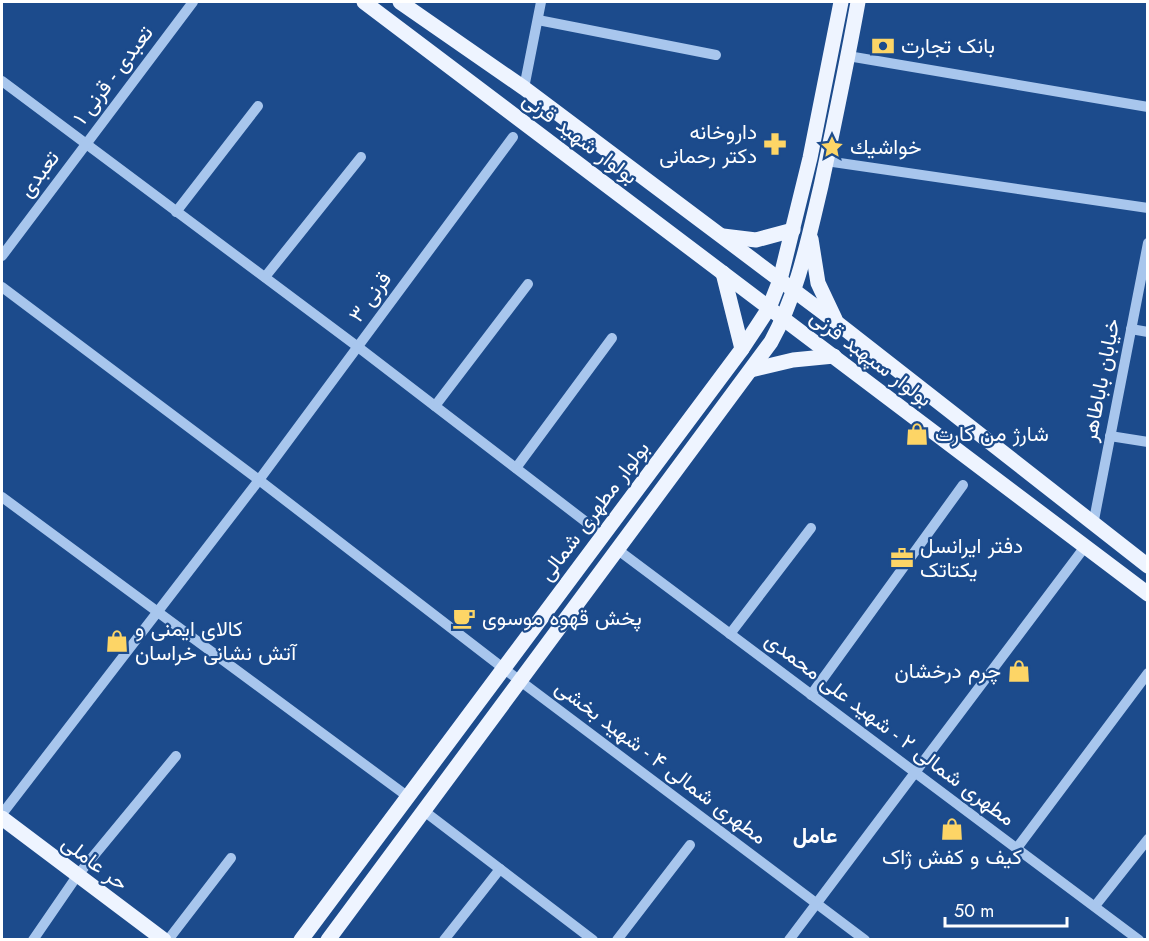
<svg xmlns="http://www.w3.org/2000/svg" width="1149" height="941" font-family="Jost,Vazirmatn,sans-serif">
  <style>
    .lines { fill: none; stroke-linecap: round; stroke-linejoin: round }
    .minor { stroke: #a8c6ed; stroke-width: 10 }
    .major { stroke: #eef4ff; stroke-width: 15 }
    .labels { text-anchor: middle; dominant-baseline: central; stroke-width: 4.5; stroke-linejoin: round; paint-order: stroke }
    .poi-label { font-size: 21px; fill: #fff; stroke: #1c4b8c; text-anchor: start }
    .street-label { font-size: 21px; fill: #fff; stroke: #1c4b8c }
    .neighbourhood-label { font-size: 22px; font-weight: bold; fill: #fff; stroke: #1c4b8c }
  </style>
  <rect width="100%" height="100%" fill="#1c4b8c"/>
  <g class="lines">
    <g class="minor">
      <path d="M 538,20 L 716,55"/>
      <path d="M 848,56 L 1148,107"/>
      <path d="M 2,81 L 358,347 L 603,535"/>
      <path d="M 524,88 L 541,2"/>
      <path d="M 826,161 L 1148,208"/>
      <path d="M 176,212 L 258,106"/>
      <path d="M 2,256 L 193,2"/>
      <path d="M 265,277 L 361,157"/>
      <path d="M 2,287 L 259,480 L 503,668 L 865,940"/>
      <path d="M 1131,329 L 1148,332"/>
      <path d="M 435,406 L 528,284"/>
      <path d="M 1110,436 L 1148,442"/>
      <path d="M 516,468 L 612,338"/>
      <path d="M 2,497 L 407,796"/>
      <path d="M 1093,525 L 1148,243"/>
      <path d="M 618,550 L 1139,940"/>
      <path d="M 730,634 L 811,528"/>
      <path d="M 811,695 L 963,485"/>
      <path d="M 424,811 L 593,940"/>
      <path d="M 2,814 L 259,480 L 513,137"/>
      <path d="M 1017,848 L 1148,673"/>
      <path d="M 1095,906 L 1148,839"/>
      <path d="M 33,940 L 77,876 L 176,756"/>
      <path d="M 168,940 L 231,858"/>
      <path d="M 444,940 L 500,869"/>
      <path d="M 617,940 L 690,845"/>
      <path d="M 789,940 L 1084,548"/>
    </g>
    <g class="major">
      <path d="M 364,2 L 1148,594"/>
      <path d="M 400,2 L 524,88 L 836,322 L 1148,566"/>
      <path d="M 723,236 L 756,240 L 793,230"/>
      <path d="M 811,239 L 818,283 L 835,319"/>
      <path d="M 723,273 L 742,349"/>
      <path d="M 751,370 L 793,360 L 834,356"/>
      <path d="M 2,818 L 164,940"/>
      <path d="M 301,940 L 742,349 L 769,308 L 780,280 L 810,158 L 841,2"/>
      <path d="M 328,940 L 771,342 C 798,293 808,240 821,186 C 834,125 847,63 858,2"/>
    </g>
  </g>
  <defs>
    <g id="bank-bare" transform="scale(1.8)"><path d="M-6-4H6V4H-6ZM0-2.3a2.3 2.3 0 1 0 0 4.6a2.3 2.3 0 1 0 0-4.6Z" fill="#fdd566" stroke="#1c4b8c" stroke-width="2.5" paint-order="stroke"/></g>
    <g id="pharmacy-bare" transform="scale(1.8)"><path d="M-2-6h4v4h4v4h-4v4h-4v-4h-4v-4h4Z" fill="#fdd566" stroke="#1c4b8c" stroke-width="2.5" paint-order="stroke"/></g>
    <g id="sight-bare" transform="scale(1.8)"><path d="M0-6L1.8-2.2L6-1.7L2.9 1.2L3.7 5.4L0 3.3L-3.7 5.4L-2.9 1.2L-6-1.7L-1.8-2.2Z" fill="#fdd566" stroke="#1c4b8c" stroke-width="2.5" paint-order="stroke"/></g>
    <g id="shop-bare" transform="scale(1.8)"><path d="M-5-2.5h2.3a2.7 3.5 0 0 1 5.4 0H5L5.5 6h-11ZM-1.5-2.5h3a1.5 2.3 0 0 0-3 0Z" fill="#fdd566" stroke="#1c4b8c" stroke-width="2.5" paint-order="stroke"/></g>
    <g id="office-bare" transform="scale(1.8)"><path d="M-6-3h4V-5.5h4V-3h4V5H-6ZM-1-4.5V-3h2v-1.5ZM-6 0V1H6V0Z" fill="#fdd566" stroke="#1c4b8c" stroke-width="2.5" paint-order="stroke"/></g>
    <g id="cafe-bare" transform="scale(1.8)"><path d="M-5.5-4.5H6V0H3Q3 3.5 0 3.5H-2.5Q-5.5 3.5-5.5 0ZM3-3.2v2h1.7v-2ZM-6 4.5H4V6H-6Z" fill="#fdd566" stroke="#1c4b8c" stroke-width="2.5" paint-order="stroke"/></g>
  </defs>
  <g fill-rule="evenodd">
    <use href="#bank-bare" x="883" y="46"/>
    <use href="#pharmacy-bare" x="775" y="144"/>
    <use href="#sight-bare" x="832" y="147"/>
    <use href="#shop-bare" x="917" y="434"/>
    <use href="#office-bare" x="902" y="558"/>
    <use href="#cafe-bare" x="464" y="618"/>
    <use href="#shop-bare" x="117" y="641"/>
    <use href="#shop-bare" x="1019" y="671"/>
    <use href="#shop-bare" x="952" y="829"/>
  </g>
  <g class="labels">
    <g class="poi-label">
      <text x="901" y="46">بانک تجارت</text>
      <text x="757" y="132" text-anchor="end">داروخانه<tspan x="757" dy="24">دکتر رحمانی</tspan></text>
      <text x="850" y="147">خواشيك</text>
      <text x="935" y="434">شارژ من کارت</text>
      <text x="920" y="546">دفتر ایرانسل<tspan x="920" dy="24">یکتاتک</tspan></text>
      <text x="482" y="618">پخش قهوه موسوی</text>
      <text x="135" y="629">کالای ایمنی و<tspan x="135" dy="24">آتش نشانی خراسان</tspan></text>
      <text x="1001" y="671" text-anchor="end">چرم درخشان</text>
      <text x="952" y="857" text-anchor="middle">کیف و کفش ژاک</text>
    </g>
    <g class="street-label">
      <text transform="translate(113 75) rotate(-53)">تعبدی - قرنی ۱</text>
      <text transform="translate(580 138) rotate(37)">بولوار شهید قرنی</text>
      <text transform="translate(39 174) rotate(-53)">تعبدی</text>
      <text transform="translate(370 297) rotate(-54)">قرنی ۳</text>
      <text transform="translate(871 358) rotate(37)">بولوار سپهبد قرنی</text>
      <text transform="translate(1101 380) rotate(-79)">خیابان باباطاهر</text>
      <text transform="translate(594 511) rotate(-53)">بولوار مطهری شمالی</text>
      <text transform="translate(890 729) rotate(37)">مطهری شمالی ۲ - شهید علی محمدی</text>
      <text transform="translate(661 762) rotate(37)">مطهری شمالی ۴ - شهید بخشی</text>
      <text transform="translate(95 863) rotate(37)">حر عاملی</text>
    </g>
    <g class="neighbourhood-label">
      <text x="815" y="835">عامل</text>
    </g>
  </g>
  <rect width="1149" height="941" fill="none" stroke="#ffffff" stroke-width="6"/>
  <path d="M945 917v9h122v-9" fill="none" stroke="#ffffff" stroke-width="3"/>
  <text x="954" y="917" font-size="18" fill="#ffffff" stroke="#1c4b8c" stroke-width="4.5" paint-order="stroke">50 m</text>
</svg>
